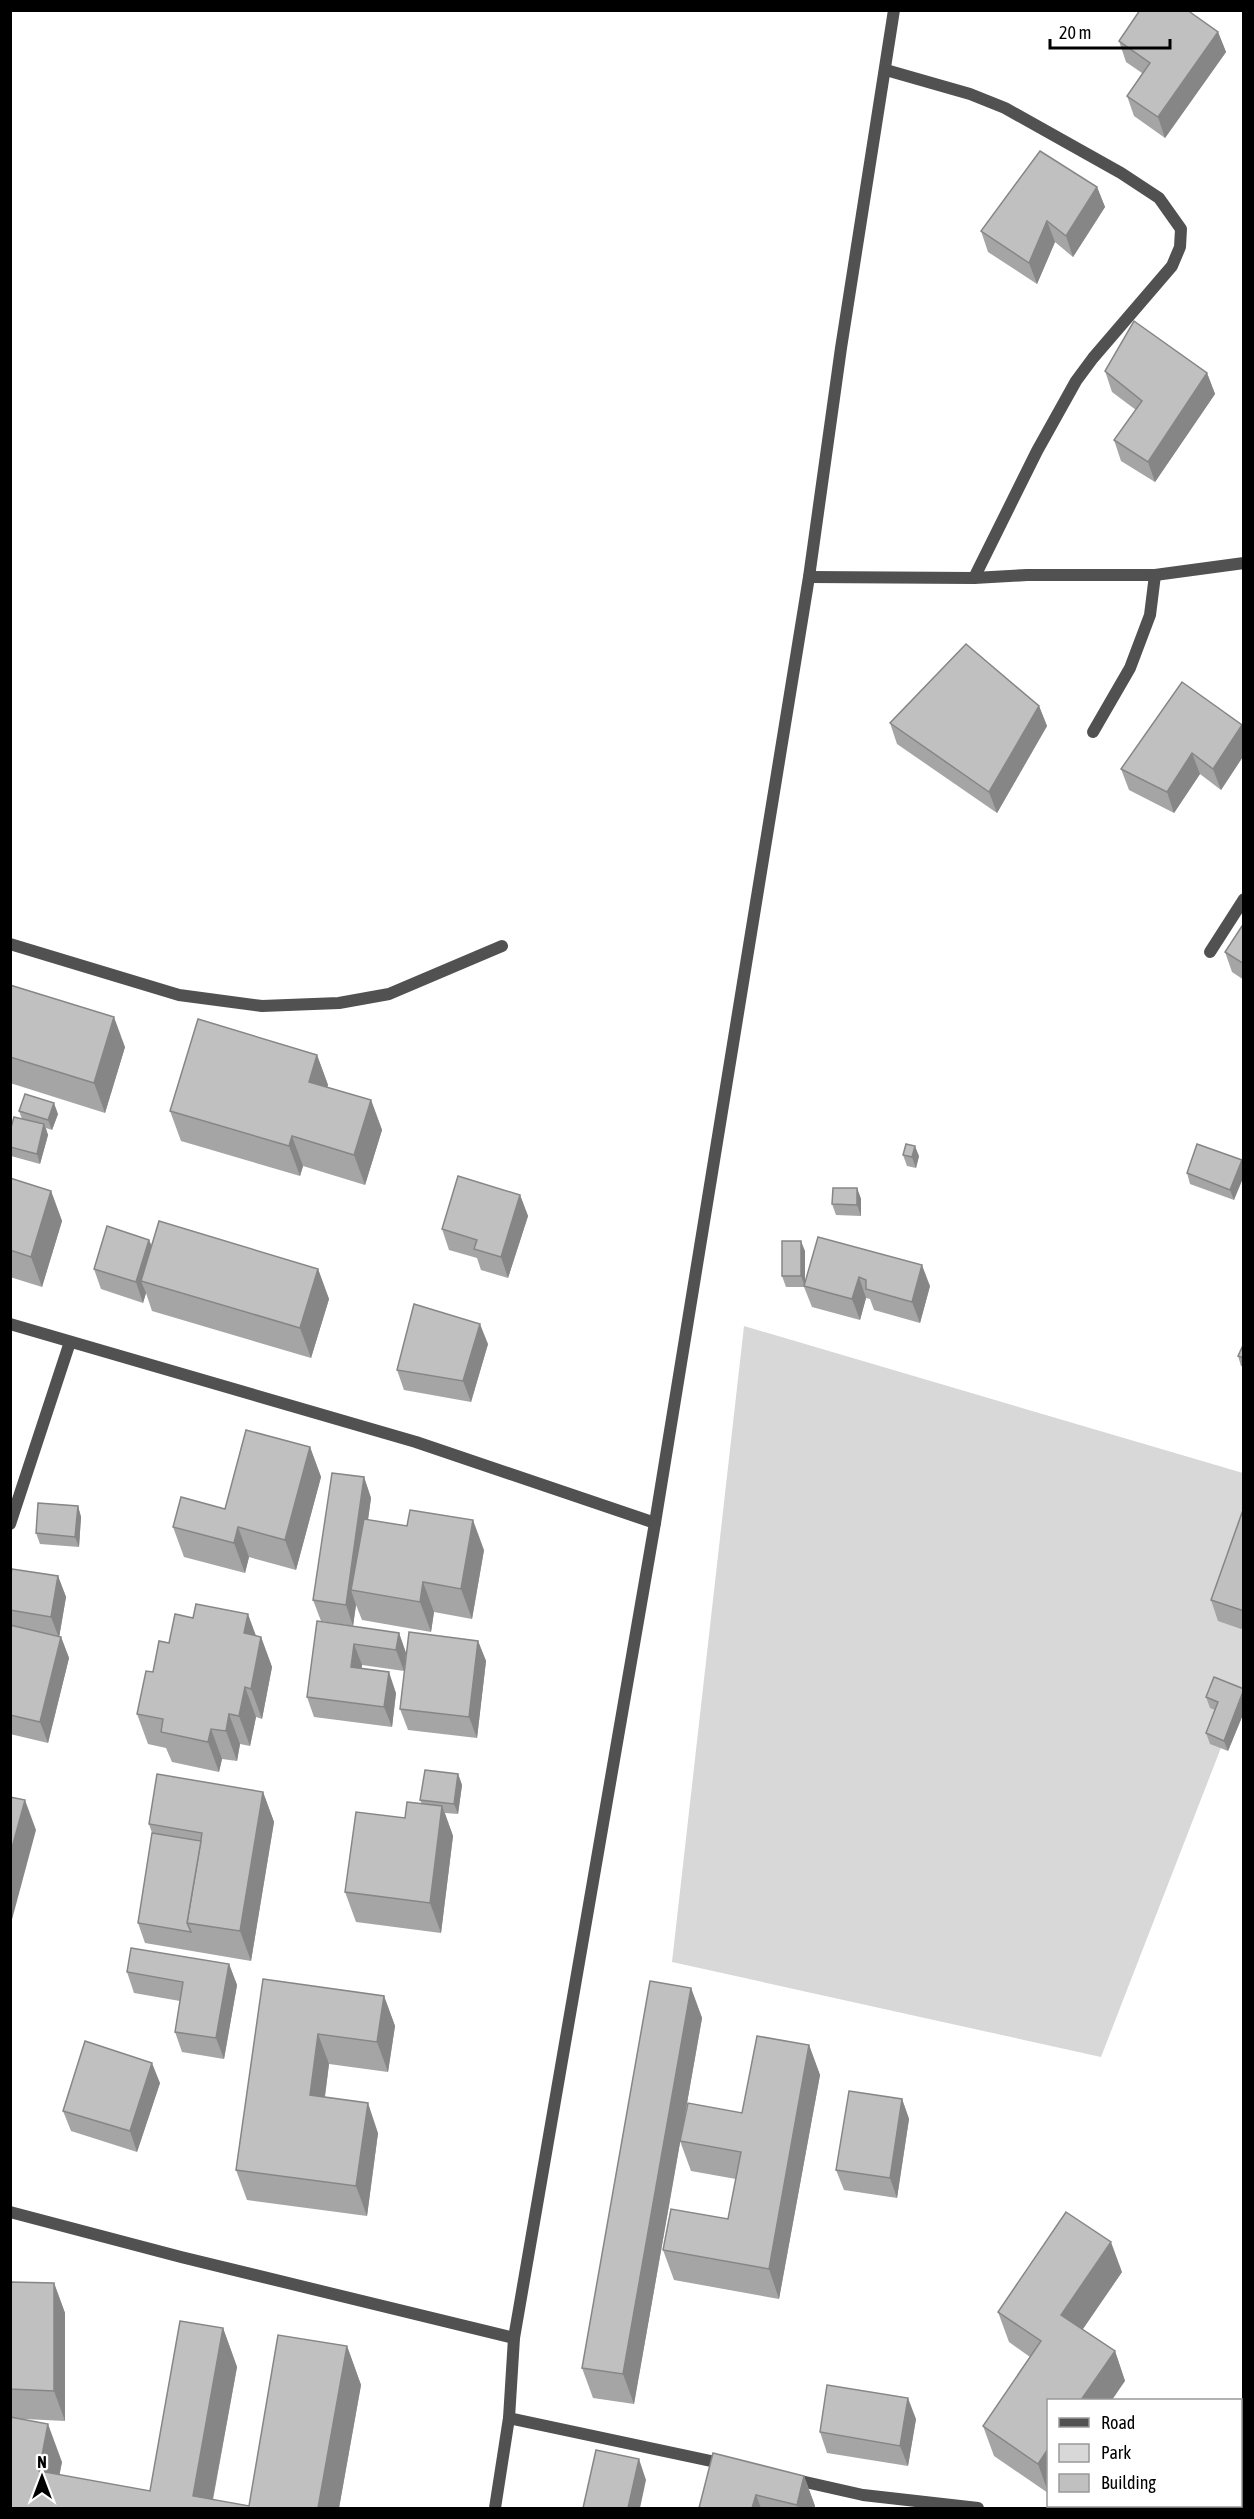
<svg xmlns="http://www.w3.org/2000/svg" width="1254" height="2519" font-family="'Asap Condensed',sans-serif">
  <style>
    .green { fill: #d8d8d8 }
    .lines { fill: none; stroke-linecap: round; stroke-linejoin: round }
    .lane { stroke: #515151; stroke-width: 12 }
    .street { stroke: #515151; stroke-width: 12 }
    .wall { fill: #a5a5a5 }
    .shaded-wall { fill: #868686 }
    .building { fill: #c0c0c0; stroke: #868686; stroke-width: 1.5 }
  </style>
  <rect width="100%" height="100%" fill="#fff"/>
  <path class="green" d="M 744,1326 L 1243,1473 L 1243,1691 L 1101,2057 L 672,1962 Z"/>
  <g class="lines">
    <g class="lane">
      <path d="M 886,70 L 970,94 L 1005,108 L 1121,173 L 1159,198 L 1181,229 L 1180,247 L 1172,266 L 1093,358 L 1076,381 L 1037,451 L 974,578"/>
      <path d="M 809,577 L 974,578 L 1027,575 L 1155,575 L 1244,563"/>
      <path d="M 1093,732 L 1130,668 L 1150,615 L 1155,575"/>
      <path d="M 10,944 L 179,995 L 262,1006 L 339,1003 L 389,994 L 502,946"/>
      <path d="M 1210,952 L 1244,899"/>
      <path d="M 509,2418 L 725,2464"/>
      <path d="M 1240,2422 L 1244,2421"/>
      <path d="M 792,2479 L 863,2495 L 978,2508"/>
      <path d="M 1113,2508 L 1118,2506"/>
    </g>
    <g class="street">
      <path d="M 10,1324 L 416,1442 L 655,1523"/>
      <path d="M 10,1524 L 70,1342"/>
      <path d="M 10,2212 L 181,2257 L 514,2338"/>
      <path d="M 495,2508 L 509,2418 L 514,2338 L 655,1523 L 809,577 L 841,348 L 894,10"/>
    </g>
  </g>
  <g class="wall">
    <path d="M 1218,32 L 1226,52 L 1165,138 L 1134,116 L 1127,96 L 1142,73 L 1126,62 L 1119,41 Z"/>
    <path d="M 1097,187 L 1105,207 L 1073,257 L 1055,242 L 1037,284 L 988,252 L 981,231 Z"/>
    <path d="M 1105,371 L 1207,373 L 1215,394 L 1155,482 L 1121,461 L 1114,440 L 1136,410 L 1112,392 Z"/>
    <path d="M 1039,706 L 1047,726 L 997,813 L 897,744 L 890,723 Z"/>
    <path d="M 1242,725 L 1244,729 L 1244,755 L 1221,790 L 1200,774 L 1174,813 L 1129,790 L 1121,769 Z"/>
    <path d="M 1244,923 L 1244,980 L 1232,972 L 1225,952 Z"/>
    <path d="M 10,985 L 125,1047 L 105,1113 L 10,1083 Z"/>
    <path d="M 317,1055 L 328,1085 L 327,1087 L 371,1100 L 382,1130 L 365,1185 L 303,1166 L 300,1176 L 181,1141 L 170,1111 Z"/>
    <path d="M 19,1111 L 58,1114 L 52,1130 L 46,1128 L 48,1135 L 40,1164 L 11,1156 L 10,1131 L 22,1119 Z"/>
    <path d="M 903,1155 L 919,1156 L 916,1168 L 907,1166 Z"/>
    <path d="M 1242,1160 L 1234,1200 L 1190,1184 L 1187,1173 Z"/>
    <path d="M 10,1178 L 51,1191 L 62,1221 L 42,1287 L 10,1277 Z"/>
    <path d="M 857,1188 L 861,1199 L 861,1216 L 836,1215 L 832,1204 Z"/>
    <path d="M 520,1195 L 528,1216 L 508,1278 L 481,1270 L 477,1258 L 449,1250 L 442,1229 Z"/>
    <path d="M 818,1237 L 930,1286 L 920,1323 L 874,1310 L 870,1299 L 866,1298 L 860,1320 L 812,1307 L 804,1287 L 786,1287 L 782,1276 L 805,1251 L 805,1286 Z"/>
    <path d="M 149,1240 L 152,1246 L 318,1269 L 329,1299 L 311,1358 L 152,1311 L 146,1293 L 143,1303 L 101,1289 L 94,1269 Z"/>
    <path d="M 1244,1343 L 1244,1367 L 1241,1366 L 1238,1356 Z"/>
    <path d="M 488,1344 L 471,1402 L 404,1390 L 397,1370 Z"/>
    <path d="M 310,1447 L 321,1477 L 296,1570 L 249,1557 L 245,1573 L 184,1557 L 173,1527 L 225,1509 Z"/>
    <path d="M 364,1477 L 371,1498 L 368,1520 L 484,1550 L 472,1619 L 434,1612 L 431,1632 L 362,1620 L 356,1605 L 353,1626 L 321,1621 L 313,1600 Z"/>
    <path d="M 78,1506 L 81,1517 L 79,1547 L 40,1544 L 36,1533 Z"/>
    <path d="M 1244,1507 L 1244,1630 L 1218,1621 L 1211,1600 Z"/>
    <path d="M 10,1576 L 58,1576 L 66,1597 L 59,1637 L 61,1637 L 69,1658 L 48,1743 L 10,1734 Z"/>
    <path d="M 317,1621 L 399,1633 L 406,1653 L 404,1671 L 362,1665 L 361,1669 L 396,1693 L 392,1727 L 314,1717 L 307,1697 Z"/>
    <path d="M 256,1636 L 261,1637 L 272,1667 L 262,1719 L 256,1717 L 250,1746 L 240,1744 L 237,1761 L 222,1759 L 219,1772 L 172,1762 L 166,1748 L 148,1744 L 137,1714 L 153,1672 L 169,1643 Z"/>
    <path d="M 478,1641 L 486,1661 L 477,1738 L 408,1730 L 400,1709 Z"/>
    <path d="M 1244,1689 L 1244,1712 L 1228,1751 L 1210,1744 L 1206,1733 L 1215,1710 L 1210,1708 L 1206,1697 Z"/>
    <path d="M 458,1774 L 462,1785 L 458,1814 L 445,1813 L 453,1836 L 441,1933 L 356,1922 L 345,1892 L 405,1818 L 422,1804 L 420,1800 Z"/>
    <path d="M 263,1792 L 274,1822 L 251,1961 L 145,1943 L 138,1923 L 152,1833 L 149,1824 Z"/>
    <path d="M 229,1964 L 237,1985 L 224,2059 L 182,2052 L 175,2032 L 180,2001 L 134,1993 L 127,1972 Z"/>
    <path d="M 263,1979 L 384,1996 L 395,2026 L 388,2072 L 329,2064 L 325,2097 L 378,2133 L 367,2216 L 247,2200 L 236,2170 Z"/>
    <path d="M 691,1988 L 702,2018 L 634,2404 L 593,2398 L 582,2368 Z"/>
    <path d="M 809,2045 L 820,2075 L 779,2299 L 674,2280 L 663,2250 L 728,2219 L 736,2179 L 691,2171 L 680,2141 L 742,2113 Z"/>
    <path d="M 160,2083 L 137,2152 L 71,2131 L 63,2111 Z"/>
    <path d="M 902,2099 L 909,2119 L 897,2198 L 844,2190 L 836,2170 Z"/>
    <path d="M 1122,2272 L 1082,2330 L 1115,2351 L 1125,2381 L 1048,2400 L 1048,2493 L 994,2456 L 983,2426 L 1030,2357 L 1009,2342 L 998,2312 Z"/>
    <path d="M 10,2282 L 54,2283 L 65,2313 L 65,2421 L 24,2419 L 62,2462 L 59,2475 L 150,2491 L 223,2328 L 237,2367 L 213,2500 L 249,2506 L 347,2346 L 361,2385 L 339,2508 L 10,2508 Z"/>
    <path d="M 916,2419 L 908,2466 L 827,2453 L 820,2432 Z"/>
    <path d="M 804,2476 L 815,2506 L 815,2508 L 699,2508 Z"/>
  </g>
  <g class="shaded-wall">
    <path d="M 1218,32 L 1226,52 L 1165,138 L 1158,117 Z"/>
    <path d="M 1097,187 L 1105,207 L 1073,257 L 1066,236 Z"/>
    <path d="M 1047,221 L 1055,242 L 1037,284 L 1029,263 Z"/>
    <path d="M 1207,373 L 1215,394 L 1155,482 L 1148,462 Z"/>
    <path d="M 1039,706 L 1047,726 L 997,813 L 989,792 Z"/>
    <path d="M 1242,725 L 1244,729 L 1244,755 L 1221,790 L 1213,769 Z"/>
    <path d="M 1192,753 L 1200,774 L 1174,813 L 1167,792 Z"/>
    <path d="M 114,1017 L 125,1047 L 105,1113 L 94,1083 Z"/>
    <path d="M 317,1055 L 328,1085 L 320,1112 L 309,1082 Z"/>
    <path d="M 371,1100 L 382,1130 L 365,1185 L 354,1155 Z"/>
    <path d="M 54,1103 L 58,1114 L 52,1130 L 48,1120 Z"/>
    <path d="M 44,1124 L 48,1135 L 40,1164 L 37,1154 Z"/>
    <path d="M 292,1136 L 303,1166 L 300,1176 L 289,1146 Z"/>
    <path d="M 915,1146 L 919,1156 L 916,1168 L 912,1157 Z"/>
    <path d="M 1242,1160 L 1244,1166 L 1244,1176 L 1234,1200 L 1230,1190 Z"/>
    <path d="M 857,1188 L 861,1199 L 861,1216 L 857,1205 Z"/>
    <path d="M 51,1191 L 62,1221 L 42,1287 L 31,1257 Z"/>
    <path d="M 520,1195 L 528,1216 L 508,1278 L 501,1257 Z"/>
    <path d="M 149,1240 L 157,1261 L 141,1281 L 146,1293 L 143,1303 L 136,1282 Z"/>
    <path d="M 801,1241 L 805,1251 L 805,1287 L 801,1276 Z"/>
    <path d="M 922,1265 L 930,1286 L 920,1323 L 912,1302 Z"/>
    <path d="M 318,1269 L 329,1299 L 311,1358 L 300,1328 Z"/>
    <path d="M 859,1277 L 866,1298 L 860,1320 L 852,1299 Z"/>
    <path d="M 480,1324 L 488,1344 L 471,1402 L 463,1381 Z"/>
    <path d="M 310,1447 L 321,1477 L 296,1570 L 285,1540 Z"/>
    <path d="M 364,1477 L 371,1498 L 358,1591 L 351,1590 L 356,1605 L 353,1626 L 346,1605 Z"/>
    <path d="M 78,1506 L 81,1517 L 79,1547 L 75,1537 Z"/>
    <path d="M 473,1520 L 484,1550 L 472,1619 L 461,1589 Z"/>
    <path d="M 238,1527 L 249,1557 L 245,1573 L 234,1543 Z"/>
    <path d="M 58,1576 L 66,1597 L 59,1638 L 51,1617 Z"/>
    <path d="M 423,1582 L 434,1612 L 431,1632 L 420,1602 Z"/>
    <path d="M 248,1614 L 259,1644 L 244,1633 Z"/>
    <path d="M 399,1633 L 406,1653 L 404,1671 L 396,1650 Z"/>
    <path d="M 61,1637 L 69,1658 L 48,1743 L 40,1722 Z"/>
    <path d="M 261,1637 L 272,1667 L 262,1719 L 251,1689 Z"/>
    <path d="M 478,1641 L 486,1661 L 477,1738 L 469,1717 Z"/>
    <path d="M 354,1644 L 362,1665 L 359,1688 L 351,1667 Z"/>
    <path d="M 389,1672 L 396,1693 L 392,1727 L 384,1707 Z"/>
    <path d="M 245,1687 L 256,1717 L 250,1746 L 239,1716 Z"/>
    <path d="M 1244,1691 L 1244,1712 L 1228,1751 L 1224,1741 Z"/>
    <path d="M 229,1714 L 240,1744 L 237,1761 L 226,1731 Z"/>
    <path d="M 211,1729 L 222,1759 L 219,1772 L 208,1742 Z"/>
    <path d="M 458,1774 L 462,1785 L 458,1814 L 454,1804 Z"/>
    <path d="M 263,1792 L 274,1822 L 251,1961 L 240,1931 Z"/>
    <path d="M 25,1800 L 36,1830 L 10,1927 L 10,1855 Z"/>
    <path d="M 442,1806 L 453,1836 L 441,1933 L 430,1903 Z"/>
    <path d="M 229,1964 L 237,1985 L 224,2059 L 216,2038 Z"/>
    <path d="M 691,1988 L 702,2018 L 634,2404 L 623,2374 Z"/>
    <path d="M 384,1996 L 395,2026 L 388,2072 L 377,2042 Z"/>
    <path d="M 318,2034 L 329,2064 L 321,2125 L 310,2095 Z"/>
    <path d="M 809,2045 L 820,2075 L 779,2299 L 769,2269 Z"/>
    <path d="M 152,2063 L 160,2083 L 137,2152 L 130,2131 Z"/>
    <path d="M 902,2099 L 909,2119 L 897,2198 L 890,2178 Z"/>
    <path d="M 368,2103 L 378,2133 L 367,2216 L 356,2186 Z"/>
    <path d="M 1111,2242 L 1122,2272 L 1072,2345 L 1061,2315 Z"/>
    <path d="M 54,2283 L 65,2313 L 65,2421 L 54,2391 Z"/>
    <path d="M 223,2328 L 237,2367 L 211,2508 L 193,2496 Z"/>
    <path d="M 347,2346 L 361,2385 L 339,2508 L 318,2508 Z"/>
    <path d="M 1115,2351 L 1125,2381 L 1112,2400 L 1081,2400 Z"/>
    <path d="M 908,2398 L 916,2419 L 908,2466 L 900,2446 Z"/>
    <path d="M 48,2424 L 62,2462 L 53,2508 L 39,2471 Z"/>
    <path d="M 1048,2449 L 1048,2492 L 1038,2464 Z"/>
    <path d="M 639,2459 L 646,2480 L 640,2508 L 628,2508 Z"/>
    <path d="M 804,2476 L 815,2506 L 815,2508 L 798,2508 L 797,2505 Z"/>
    <path d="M 756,2495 L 761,2508 L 752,2508 Z"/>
  </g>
  <g class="building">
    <path d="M 1140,10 L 1187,10 L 1218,32 L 1158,117 L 1127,96 L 1150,63 L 1119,41 Z"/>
    <path d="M 1040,151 L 1097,187 L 1066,236 L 1047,221 L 1029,263 L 981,231 Z"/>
    <path d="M 1134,321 L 1207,373 L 1148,462 L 1114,440 L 1142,401 L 1105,371 Z"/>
    <path d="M 966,644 L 1039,706 L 989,792 L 890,723 Z"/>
    <path d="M 1182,682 L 1242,725 L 1213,769 L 1192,753 L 1167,792 L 1121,769 Z"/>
    <path d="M 1244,923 L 1244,964 L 1225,952 Z"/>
    <path d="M 10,985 L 114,1017 L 94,1083 L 10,1057 Z"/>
    <path d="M 198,1019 L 317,1055 L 309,1082 L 371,1100 L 354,1155 L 292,1136 L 289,1146 L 170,1111 Z"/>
    <path d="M 25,1094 L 54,1103 L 48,1120 L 19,1111 Z"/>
    <path d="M 14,1117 L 44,1124 L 37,1154 L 10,1147 L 10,1131 Z"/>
    <path d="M 906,1144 L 915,1146 L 912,1157 L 903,1155 Z"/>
    <path d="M 1197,1144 L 1242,1160 L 1230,1190 L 1187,1173 Z"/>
    <path d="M 458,1176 L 520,1195 L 501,1257 L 474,1249 L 477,1240 L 442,1229 Z"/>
    <path d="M 10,1178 L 51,1191 L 31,1257 L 10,1250 Z"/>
    <path d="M 833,1188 L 857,1188 L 857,1205 L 832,1204 Z"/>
    <path d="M 159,1221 L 318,1269 L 300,1328 L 141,1281 Z"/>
    <path d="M 107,1226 L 149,1240 L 136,1282 L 94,1269 Z"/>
    <path d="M 818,1237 L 922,1265 L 912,1302 L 866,1289 L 866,1280 L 859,1277 L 852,1299 L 804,1286 Z"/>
    <rect x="782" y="1241" width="19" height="35"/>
    <path d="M 414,1304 L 480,1324 L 463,1381 L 397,1370 Z"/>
    <path d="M 1244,1343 L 1244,1358 L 1238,1356 Z"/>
    <path d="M 246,1430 L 310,1447 L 285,1540 L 238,1527 L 234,1543 L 173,1527 L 181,1497 L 225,1509 Z"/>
    <path d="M 332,1473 L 364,1477 L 346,1605 L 313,1600 Z"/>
    <path d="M 38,1503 L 78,1506 L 75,1537 L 36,1533 Z"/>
    <path d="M 1244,1507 L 1244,1611 L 1211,1600 Z"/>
    <path d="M 410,1510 L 473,1520 L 461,1589 L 423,1582 L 420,1602 L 351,1590 L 364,1519 L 407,1526 Z"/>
    <path d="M 12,1569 L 58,1576 L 51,1617 L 10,1610 L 10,1576 Z"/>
    <path d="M 196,1604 L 248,1614 L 244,1633 L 261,1637 L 251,1689 L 245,1687 L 239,1716 L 229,1714 L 226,1731 L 211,1729 L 208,1742 L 161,1732 L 163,1719 L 137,1714 L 146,1671 L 153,1672 L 159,1641 L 169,1643 L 175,1614 L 193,1618 Z"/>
    <path d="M 317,1621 L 399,1633 L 396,1650 L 354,1644 L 351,1667 L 389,1672 L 384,1707 L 307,1697 Z"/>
    <path d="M 10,1625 L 61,1637 L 40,1722 L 10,1715 Z"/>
    <path d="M 409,1632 L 478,1641 L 469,1717 L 400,1709 Z"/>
    <path d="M 1214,1677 L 1244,1689 L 1224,1741 L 1206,1733 L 1218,1702 L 1206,1697 Z"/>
    <path d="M 425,1770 L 458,1774 L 454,1804 L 420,1800 Z"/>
    <path d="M 157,1774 L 263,1792 L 240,1931 L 187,1923 L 202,1833 L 149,1824 Z"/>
    <path d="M 10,1797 L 25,1800 L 10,1855 Z"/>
    <path d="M 407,1802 L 442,1806 L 430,1903 L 345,1892 L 356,1812 L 405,1818 Z"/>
    <path d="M 152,1833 L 201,1841 L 187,1923 L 191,1932 L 138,1923 Z"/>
    <path d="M 131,1948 L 229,1964 L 216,2038 L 175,2032 L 183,1982 L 127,1972 Z"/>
    <path d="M 263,1979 L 384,1996 L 377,2042 L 318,2034 L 310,2095 L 368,2103 L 356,2186 L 236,2170 Z"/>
    <path d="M 650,1981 L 691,1988 L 623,2374 L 582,2368 Z"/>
    <path d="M 757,2036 L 809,2045 L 769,2269 L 663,2250 L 671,2209 L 728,2219 L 741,2152 L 680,2141 L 688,2103 L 742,2113 Z"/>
    <path d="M 85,2041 L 152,2063 L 130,2131 L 63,2111 Z"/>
    <path d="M 849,2091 L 902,2099 L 890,2178 L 836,2170 Z"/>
    <path d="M 1066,2212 L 1111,2242 L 1061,2315 L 1115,2351 L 1081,2400 L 1048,2400 L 1048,2449 L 1038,2464 L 983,2426 L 1041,2341 L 998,2312 Z"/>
    <path d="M 10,2282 L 54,2283 L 54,2391 L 10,2389 Z"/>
    <path d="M 180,2321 L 223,2328 L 193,2496 L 249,2506 L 278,2335 L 347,2346 L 318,2508 L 10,2508 L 10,2417 L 48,2424 L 39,2471 L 150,2491 Z"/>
    <path d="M 827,2385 L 908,2398 L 900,2446 L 820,2432 Z"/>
    <path d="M 596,2450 L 639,2459 L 628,2508 L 583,2508 Z"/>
    <path d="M 713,2453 L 804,2476 L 797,2505 L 756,2495 L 752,2508 L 699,2508 Z"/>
  </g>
  <rect width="1254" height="2519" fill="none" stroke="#000000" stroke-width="24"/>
  <rect x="1047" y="2399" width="195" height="108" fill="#ffffff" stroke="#999999" stroke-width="1.5"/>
  <rect x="1059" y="2418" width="30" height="9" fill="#515151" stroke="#999999" stroke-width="1.5"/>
  <text x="1101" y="2429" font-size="18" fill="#000000">Road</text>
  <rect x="1059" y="2444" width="30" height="18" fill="#d8d8d8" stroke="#999999" stroke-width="1.5"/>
  <text x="1101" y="2459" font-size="18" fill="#000000">Park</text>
  <rect x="1059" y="2474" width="30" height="18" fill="#c0c0c0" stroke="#999999" stroke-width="1.5"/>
  <text x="1101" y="2489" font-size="18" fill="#000000">Building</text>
  <g transform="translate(42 2477)" stroke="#ffffff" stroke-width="4.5" paint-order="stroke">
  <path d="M0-4.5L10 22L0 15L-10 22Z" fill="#000000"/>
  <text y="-9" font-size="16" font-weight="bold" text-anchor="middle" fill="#000000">N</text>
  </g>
  <path d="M1050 39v9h120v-9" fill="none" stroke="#000000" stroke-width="3"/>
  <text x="1059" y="39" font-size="18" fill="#000000" stroke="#ffffff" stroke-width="4.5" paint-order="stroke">20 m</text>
</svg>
